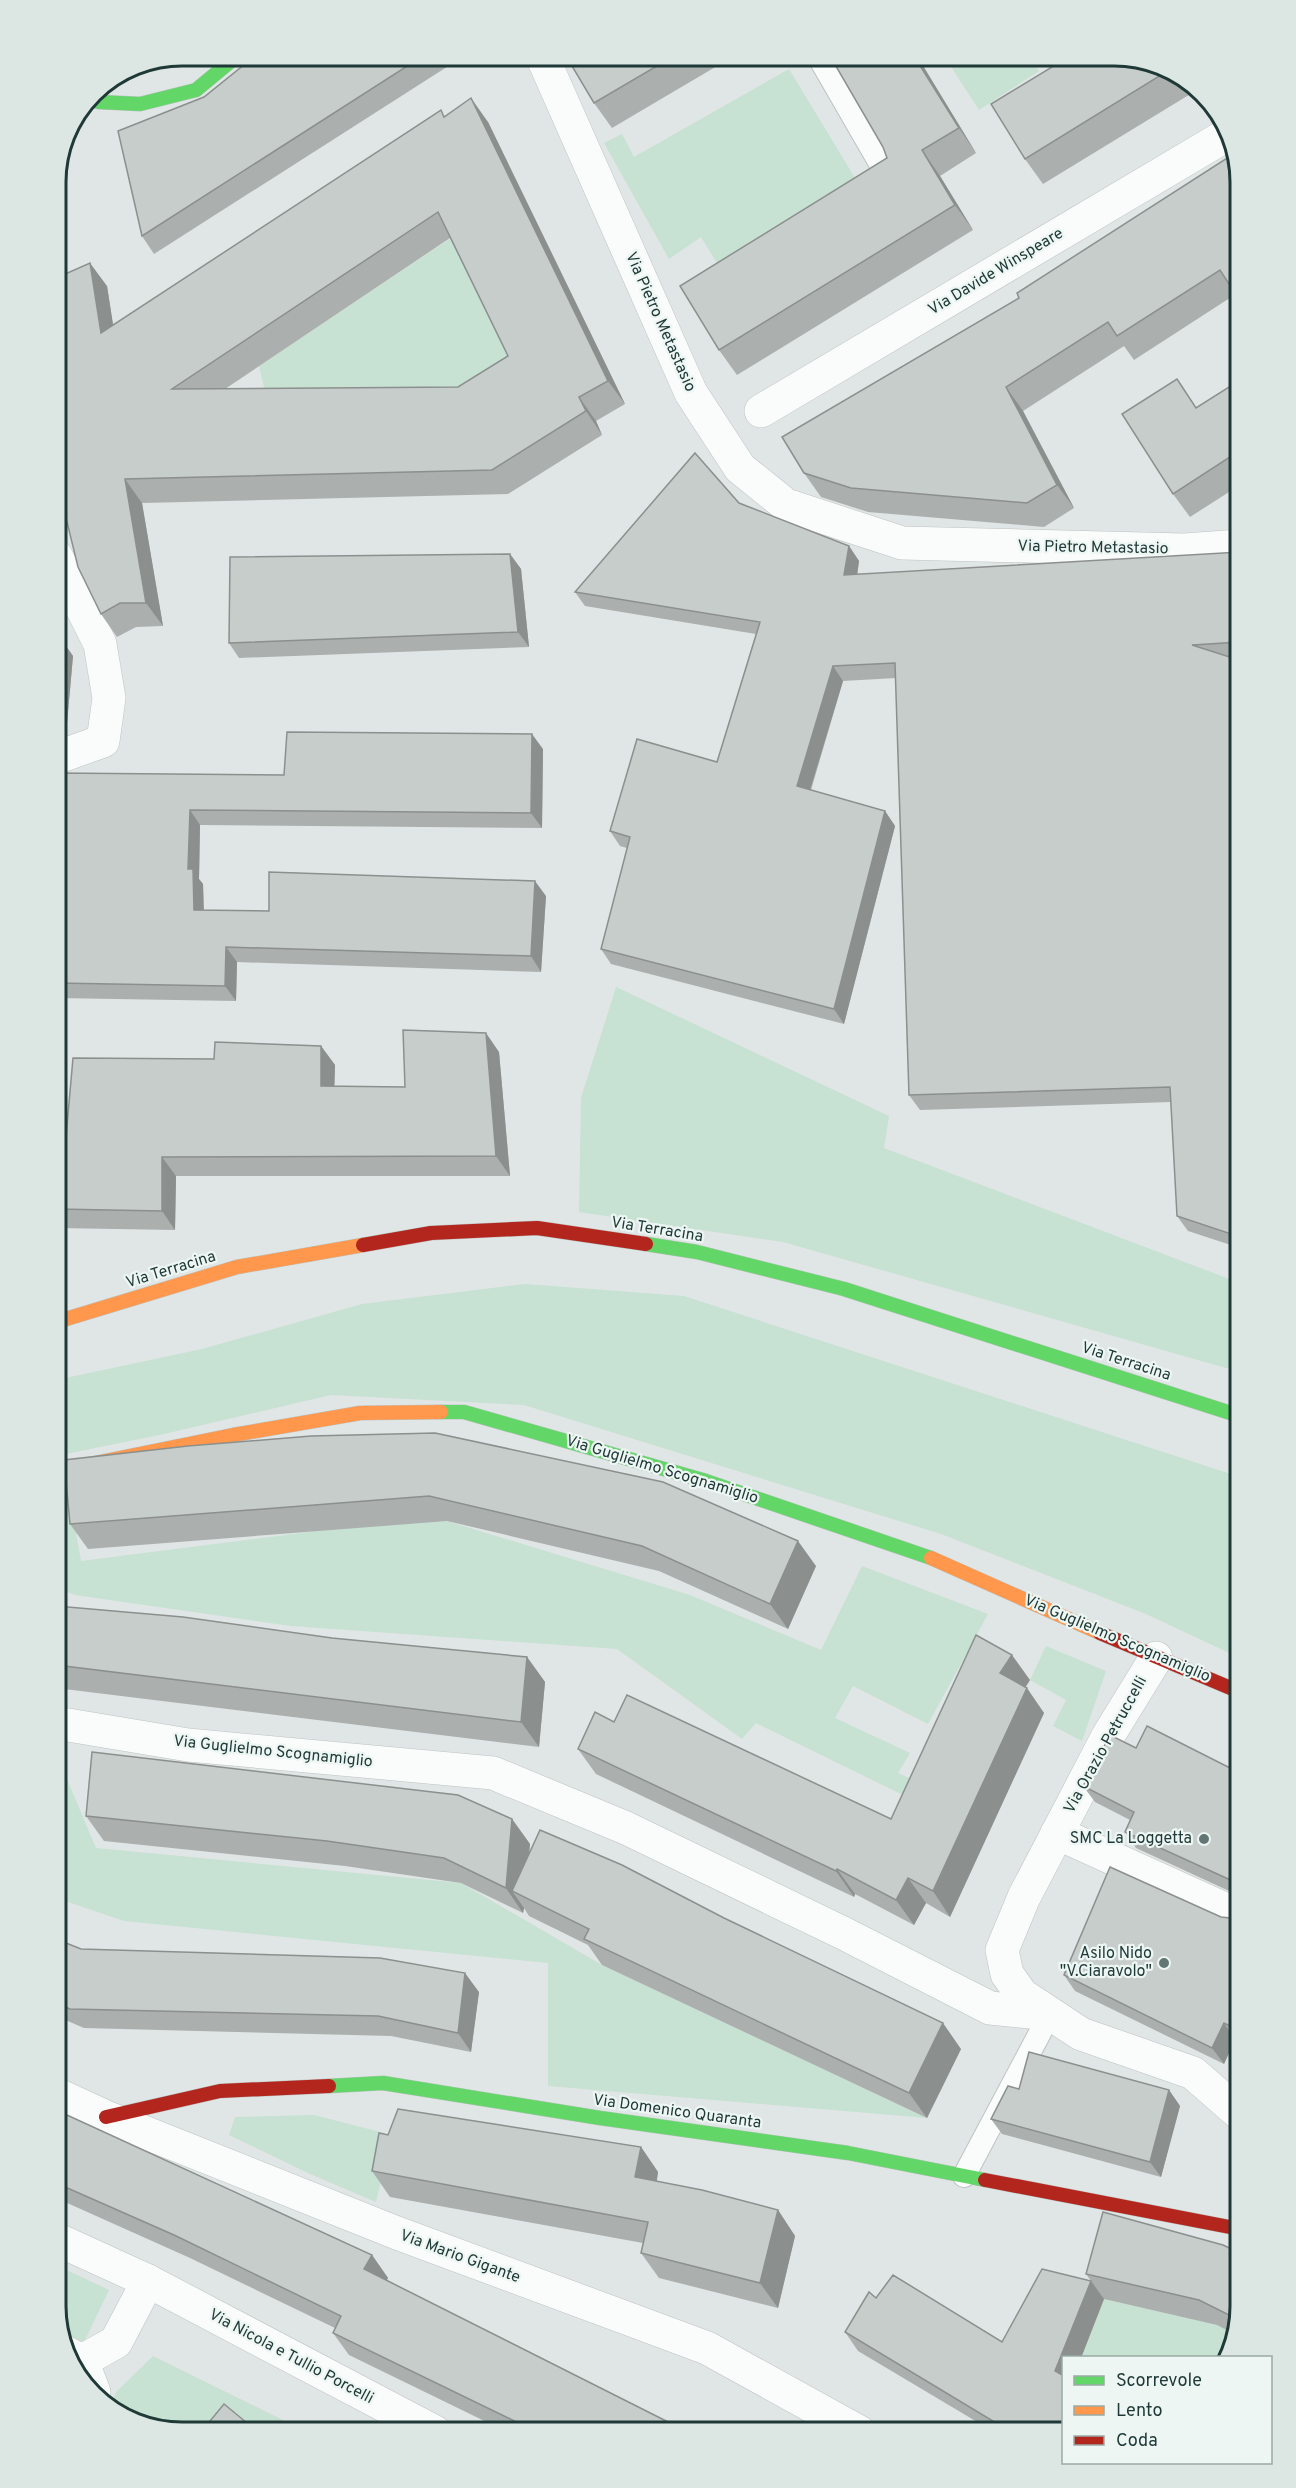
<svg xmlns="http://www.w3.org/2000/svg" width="1296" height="2488" font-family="Overpass,sans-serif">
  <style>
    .green { fill: #c7e1d3 }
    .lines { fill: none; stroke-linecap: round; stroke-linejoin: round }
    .lane-casing { stroke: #bdc3c2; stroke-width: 24 }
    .street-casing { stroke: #bdc3c2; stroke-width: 34 }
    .fast-casing { stroke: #bcc4c2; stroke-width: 15 }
    .slow-casing { stroke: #bcc4c2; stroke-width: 15 }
    .jam-casing { stroke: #bcc4c2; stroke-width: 15 }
    .lane { stroke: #fafbfb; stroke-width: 22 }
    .street { stroke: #fafbfb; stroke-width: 33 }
    .fast { stroke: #63d668; stroke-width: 14 }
    .slow { stroke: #ff974d; stroke-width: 14 }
    .jam { stroke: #b3261e; stroke-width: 14 }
    .wall { fill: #abb0af; fill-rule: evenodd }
    .shaded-wall { fill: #8b908e }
    .building { fill: #c7cdcb; stroke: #8b908e; stroke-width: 1.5; fill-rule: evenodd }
    .poi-dot { fill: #627673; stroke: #edf6f3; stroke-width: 2 }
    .labels { text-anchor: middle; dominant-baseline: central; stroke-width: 4.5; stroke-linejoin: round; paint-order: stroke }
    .street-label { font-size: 16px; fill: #1e3936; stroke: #edf6f3 }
    .poi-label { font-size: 16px; fill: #1e3936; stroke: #edf6f3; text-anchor: end }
    .rim { fill: none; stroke: #1e3936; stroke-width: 3 }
  </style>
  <rect width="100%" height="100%" fill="#e0e6e5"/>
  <g class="green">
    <path d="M 944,56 L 1029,56 L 1039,71 L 979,110 Z"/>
    <path d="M 789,69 L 855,178 L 717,263 L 701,237 L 669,259 L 604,143 L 622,134 L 634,157 Z"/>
    <path d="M 454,236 L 524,380 L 270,412 L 259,366 Z"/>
    <path d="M 616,987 L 889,1116 L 884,1148 L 1240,1283 L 1240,1372 L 783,1242 L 579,1212 L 581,1098 Z"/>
    <path d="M 525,1284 L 684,1296 L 1240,1477 L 1240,1658 L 1146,1614 L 941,1534 L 524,1405 L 331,1395 L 164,1434 L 56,1456 L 56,1380 L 202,1349 L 362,1304 Z"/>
    <path d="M 69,1493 L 81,1561 L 333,1529 L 447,1521 L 690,1595 L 821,1650 L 862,1566 L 988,1614 L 928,1724 L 853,1686 L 835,1718 L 910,1753 L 898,1773 L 916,1781 L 907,1797 L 756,1723 L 742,1739 L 617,1649 L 291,1626 L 75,1595 L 56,1588 L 56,1499 Z"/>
    <path d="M 1046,1646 L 1106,1671 L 1082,1741 L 1053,1726 L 1066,1700 L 1030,1680 Z"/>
    <path d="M 56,1760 L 59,1760 L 96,1848 L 461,1883 L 602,1965 L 927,2118 L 548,2086 L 548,1963 L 124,1921 L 56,1898 Z"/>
    <path d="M 314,2115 L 392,2135 L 376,2202 L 310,2174 L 229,2135 L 235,2117 Z"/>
    <path d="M 56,2265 L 109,2290 L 84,2342 L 60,2331 L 56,2306 Z"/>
    <path d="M 1104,2299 L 1217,2325 L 1232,2333 L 1225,2357 L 1081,2358 Z"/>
    <path d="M 153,2356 L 307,2432 L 174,2432 L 110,2408 L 116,2392 Z"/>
  </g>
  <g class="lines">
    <g class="lane-casing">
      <g id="lane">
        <path d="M 818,56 L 889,179"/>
        <path d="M 964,2176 L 1050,2014"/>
      </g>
    </g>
    <g class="street-casing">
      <g id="street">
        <path d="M 542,56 L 691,393 L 740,468 L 786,505 L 902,543 L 1184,550 L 1240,546"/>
        <path d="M 761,411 L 1230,133"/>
        <path d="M 56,754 L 64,755 L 103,741 L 109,698 L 100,644 L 56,556"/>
        <path d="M 1156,1658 L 1108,1736 L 1024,1897 L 1002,1950 L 1007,1974 L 1022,1995 L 1081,2034 L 1193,2073 L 1240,2114"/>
        <path d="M 56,1723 L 188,1745 L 493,1773 L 626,1828 L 843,1933 L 990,2008 L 1050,2014"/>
        <path d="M 1057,1833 L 1240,1916"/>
        <path d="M 56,2094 L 106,2117 L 397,2233 L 707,2348 L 859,2432"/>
        <path d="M 56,2239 L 148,2281 L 435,2432"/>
        <path d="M 65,2352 L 82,2361 L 116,2342 L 148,2281"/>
        <path d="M 82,2361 L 94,2392"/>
      </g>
    </g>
    <g class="fast-casing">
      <g id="fast">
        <path d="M 88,99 L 99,102 L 140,104 L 196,90 L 237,56"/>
        <path d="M 646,1244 L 697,1252 L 844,1289 L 1240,1416"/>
        <path d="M 441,1412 L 464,1412 L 706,1481 L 931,1558"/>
        <path d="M 329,2086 L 383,2083 L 600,2118 L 848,2153 L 985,2180"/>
      </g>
    </g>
    <g class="slow-casing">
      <g id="slow">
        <path d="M 56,1322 L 237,1267 L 363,1245"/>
        <path d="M 56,1471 L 233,1435 L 360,1413 L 441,1412"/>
        <path d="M 931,1558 L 1100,1633"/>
      </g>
    </g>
    <g class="jam-casing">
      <g id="jam">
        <path d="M 363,1245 L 431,1233 L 537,1228 L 646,1244"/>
        <path d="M 1100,1633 L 1240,1692"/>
        <path d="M 106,2117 L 220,2091 L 329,2086"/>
        <path d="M 985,2180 L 1240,2229"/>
      </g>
    </g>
    <use href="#lane" class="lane"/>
    <use href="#street" class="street"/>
    <use href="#fast" class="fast"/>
    <use href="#slow" class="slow"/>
    <use href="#jam" class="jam"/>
  </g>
  <g class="wall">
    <path d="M 255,56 L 464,56 L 154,254 L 142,236 L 204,97 Z"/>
    <path d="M 566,56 L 734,56 L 612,128 L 594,103 Z"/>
    <path d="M 917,56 L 976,153 L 940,176 L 973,230 L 737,375 L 719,350 L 887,158 L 883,147 Z"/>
    <path d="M 1122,56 L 1191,82 L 1197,90 L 1043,184 L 1025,159 Z"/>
    <path d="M 445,116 L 488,122 L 625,404 L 596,421 L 602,435 L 508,494 L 142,503 L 163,626 L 136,627 L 117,637 L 101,614 L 107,286 L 113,325 ZM 450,238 L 508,356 L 458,387 L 225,389 Z"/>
    <path d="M 1235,153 L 1236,294 L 1134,360 L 1124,346 L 1023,411 L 1074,508 L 1044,527 L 868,512 L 821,497 L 804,473 L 1019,298 Z"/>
    <path d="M 1240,380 L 1240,485 L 1190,517 L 1173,494 L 1197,408 Z"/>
    <path d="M 739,503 L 849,546 L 859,561 L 857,575 L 1240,552 L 1240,658 L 1234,658 L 1236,659 L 1240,665 L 1240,1248 L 1188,1231 L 1177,1216 L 1171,1102 L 920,1110 L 909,1095 L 896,678 L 843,681 L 811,790 L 885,811 L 895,826 L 844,1024 L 611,964 L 601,949 L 627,848 L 620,846 L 610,831 L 717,762 L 756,634 L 585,606 L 575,592 Z"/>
    <path d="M 510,554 L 521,569 L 529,647 L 239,658 L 229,643 Z"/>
    <path d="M 56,632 L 73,656 L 67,723 L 56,721 Z"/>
    <path d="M 543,749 L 542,828 L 200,825 L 199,879 L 203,884 L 204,910 L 269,911 L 546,896 L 541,972 L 237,962 L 236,1001 L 56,998 L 56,773 L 284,775 Z"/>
    <path d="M 321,1046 L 335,1065 L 334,1086 L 405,1087 L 499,1052 L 510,1176 L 176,1176 L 175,1230 L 56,1228 L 56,1148 L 65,1148 L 214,1059 Z"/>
    <path d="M 188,1446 L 816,1566 L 788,1629 L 659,1571 L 447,1521 L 88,1549 L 70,1524 Z"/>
    <path d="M 56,1606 L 332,1638 L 527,1657 L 545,1682 L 539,1747 L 56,1688 Z"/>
    <path d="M 1030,1680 L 1025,1687 L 1044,1713 L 950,1917 L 926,1903 L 914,1925 L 855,1894 L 854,1897 L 596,1774 L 578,1749 L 614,1722 L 891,1819 Z"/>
    <path d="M 1136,1748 L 1240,1773 L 1240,1896 L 1136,1848 L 1125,1832 L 1130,1820 L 1095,1802 L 1083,1786 Z"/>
    <path d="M 86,1816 L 512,1819 L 530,1844 L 529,1854 L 961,2049 L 927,2118 L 602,1965 L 588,1945 L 529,1916 L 524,1908 L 523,1913 L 461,1883 L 345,1866 L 104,1841 Z"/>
    <path d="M 1240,1913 L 1240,2042 L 1235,2040 L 1224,2064 L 1075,1991 L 1064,1975 L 1221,1917 L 1230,1918 L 1239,1915 Z"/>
    <path d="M 56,1939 L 81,1949 L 479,1992 L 471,2052 L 391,2036 L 84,2028 L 56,2016 Z"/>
    <path d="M 1019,2089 L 1169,2090 L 1180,2106 L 1161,2177 L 1002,2134 L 991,2119 Z"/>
    <path d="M 56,2110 L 372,2255 L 388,2278 L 387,2280 L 688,2432 L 507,2432 L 349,2355 L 333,2333 L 335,2328 L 190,2258 L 56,2198 Z"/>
    <path d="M 388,2135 L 641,2147 L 658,2172 L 657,2181 L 778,2210 L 795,2236 L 778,2308 L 659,2278 L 641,2253 L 643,2243 L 390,2197 L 372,2171 Z"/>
    <path d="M 1086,2274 L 1240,2306 L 1232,2333 L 1217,2325 L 1104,2299 L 1081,2358 L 1064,2358 L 1064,2432 L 994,2432 L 858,2351 L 845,2332 L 876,2298 L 1002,2342 L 1091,2281 Z"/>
  </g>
  <g class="shaded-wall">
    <path d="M 914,56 L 917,56 L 976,153 L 959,128 Z"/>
    <path d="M 471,98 L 488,122 L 625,404 L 608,381 Z"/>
    <path d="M 922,150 L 940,176 L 973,230 L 955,205 Z"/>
    <path d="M 90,263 L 107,286 L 118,356 L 101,333 Z"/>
    <path d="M 1006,387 L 1023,411 L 1074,508 L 1057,485 Z"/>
    <path d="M 579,397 L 596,421 L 602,435 L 586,411 Z"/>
    <path d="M 125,479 L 142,503 L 163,626 L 146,603 Z"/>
    <path d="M 849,546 L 859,561 L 855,590 L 844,575 Z"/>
    <path d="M 510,554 L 521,569 L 529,647 L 518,632 Z"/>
    <path d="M 56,632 L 73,656 L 67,723 L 56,707 Z"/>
    <path d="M 1236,659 L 1240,665 L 1240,773 Z"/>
    <path d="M 833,666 L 843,681 L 807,800 L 797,786 Z"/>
    <path d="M 532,734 L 543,749 L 542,828 L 531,813 Z"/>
    <path d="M 190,810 L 200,825 L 199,879 L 203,884 L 204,925 L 194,910 L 188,869 Z"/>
    <path d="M 885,811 L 895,826 L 844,1024 L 834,1009 Z"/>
    <path d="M 535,881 L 546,896 L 541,972 L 531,956 Z"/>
    <path d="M 226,947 L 237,962 L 236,1001 L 225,986 Z"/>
    <path d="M 486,1033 L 499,1052 L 510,1176 L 496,1156 Z"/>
    <path d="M 321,1046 L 335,1065 L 334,1105 L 321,1086 Z"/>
    <path d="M 162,1157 L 176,1176 L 175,1230 L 162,1211 Z"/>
    <path d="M 798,1541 L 816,1566 L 788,1629 L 770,1604 Z"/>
    <path d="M 1012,1655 L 1030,1680 L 1018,1699 L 1000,1673 Z"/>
    <path d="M 527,1657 L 545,1682 L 539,1747 L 521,1722 Z"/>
    <path d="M 1027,1688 L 1044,1713 L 950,1917 L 933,1891 Z"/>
    <path d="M 512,1819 L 530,1844 L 525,1897 L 512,1891 L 524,1908 L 523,1913 L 506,1888 Z"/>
    <path d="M 837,1869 L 855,1894 L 854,1897 L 836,1871 Z"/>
    <path d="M 908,1878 L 926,1903 L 914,1925 L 896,1900 Z"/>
    <path d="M 465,1973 L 479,1992 L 471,2052 L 458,2033 Z"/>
    <path d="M 943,2023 L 961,2049 L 927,2118 L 909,2093 Z"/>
    <path d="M 1224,2023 L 1235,2040 L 1224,2064 L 1212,2048 Z"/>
    <path d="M 1169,2090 L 1180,2106 L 1161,2177 L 1150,2162 Z"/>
    <path d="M 641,2147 L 658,2172 L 653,2202 L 635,2177 Z"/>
    <path d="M 778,2210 L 795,2236 L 778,2308 L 760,2283 Z"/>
    <path d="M 372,2255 L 388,2278 L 380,2292 L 364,2269 Z"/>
    <path d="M 1091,2281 L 1104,2299 L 1081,2358 L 1064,2358 L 1064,2383 L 1055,2371 Z"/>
  </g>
  <g class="building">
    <path d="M 255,56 L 423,56 L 142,236 L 118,131 L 204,97 Z"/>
    <path d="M 566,56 L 674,56 L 594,103 Z"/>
    <path d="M 830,56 L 914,56 L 959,128 L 922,150 L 955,205 L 719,350 L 680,286 L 887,158 L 883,147 Z"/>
    <path d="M 1070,56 L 1122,56 L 1166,72 L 1025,159 L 991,104 Z"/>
    <path d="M 471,98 L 608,381 L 579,397 L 586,411 L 492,470 L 125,479 L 146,603 L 120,603 L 101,614 L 78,567 L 56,477 L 56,276 L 63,275 L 90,263 L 101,333 L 441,110 L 444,117 ZM 438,212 L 508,356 L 458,387 L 172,389 Z"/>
    <path d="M 1235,153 L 1240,182 L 1240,301 L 1220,270 L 1117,336 L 1108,322 L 1006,387 L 1057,485 L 1027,503 L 851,488 L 804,473 L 782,437 L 1019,298 L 1017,293 Z"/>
    <path d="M 1177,379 L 1196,408 L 1240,380 L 1240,459 L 1236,453 L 1173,494 L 1122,414 Z"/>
    <path d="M 695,453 L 739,503 L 849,546 L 844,575 L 1240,552 L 1240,642 L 1192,645 L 1236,659 L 1240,773 L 1240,1237 L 1177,1216 L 1170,1087 L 909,1095 L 895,663 L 833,666 L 797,786 L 885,811 L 834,1009 L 601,949 L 630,837 L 610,831 L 637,739 L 717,762 L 760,622 L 575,592 Z"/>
    <path d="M 510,554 L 518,632 L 229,643 L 230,557 Z"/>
    <path d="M 287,732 L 532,734 L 531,813 L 190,810 L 188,869 L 193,869 L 194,910 L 269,911 L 269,872 L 535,881 L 531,956 L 226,947 L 225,986 L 56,983 L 56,773 L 284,775 Z"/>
    <path d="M 403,1030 L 486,1033 L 496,1156 L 162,1157 L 162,1211 L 56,1209 L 56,1148 L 65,1148 L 73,1058 L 214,1059 L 215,1042 L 321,1046 L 321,1086 L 405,1087 Z"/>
    <path d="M 435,1433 L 663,1482 L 798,1541 L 770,1604 L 642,1546 L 429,1496 L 70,1524 L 64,1460 L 188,1446 L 311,1436 Z"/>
    <path d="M 56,1606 L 183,1617 L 332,1638 L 527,1657 L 521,1722 L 56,1665 Z"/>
    <path d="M 976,1635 L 1012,1655 L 1000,1673 L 1027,1688 L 933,1891 L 908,1878 L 896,1900 L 837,1869 L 836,1871 L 578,1749 L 595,1712 L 614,1722 L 627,1695 L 891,1819 Z"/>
    <path d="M 1147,1726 L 1240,1773 L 1240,1886 L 1237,1883 L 1125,1832 L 1134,1812 L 1083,1786 L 1110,1735 L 1136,1748 Z"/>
    <path d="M 92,1752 L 458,1795 L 512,1819 L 506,1888 L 444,1858 L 327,1841 L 86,1816 Z"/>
    <path d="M 540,1830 L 622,1865 L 724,1918 L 943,2023 L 909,2093 L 584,1939 L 589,1929 L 512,1891 Z"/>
    <path d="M 1110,1867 L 1221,1917 L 1230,1918 L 1239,1915 L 1240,1913 L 1240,2031 L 1224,2023 L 1212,2048 L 1064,1975 Z"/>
    <path d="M 56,1939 L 81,1949 L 380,1958 L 465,1973 L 458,2033 L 378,2016 L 70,2009 L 56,2003 Z"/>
    <path d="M 1029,2052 L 1169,2090 L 1150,2162 L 991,2119 L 1008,2086 L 1019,2089 Z"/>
    <path d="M 398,2109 L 641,2147 L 635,2177 L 702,2190 L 778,2210 L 760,2283 L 641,2253 L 648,2222 L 372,2171 L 379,2133 L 388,2135 Z"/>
    <path d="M 56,2110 L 372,2255 L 364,2269 L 688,2432 L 537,2432 L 333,2333 L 341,2316 L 174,2235 L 56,2183 Z"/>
    <path d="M 1103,2212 L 1223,2245 L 1240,2253 L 1240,2306 L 1237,2319 L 1199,2300 L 1086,2274 Z"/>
    <path d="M 1042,2269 L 1091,2281 L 1055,2371 L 1064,2376 L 1064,2432 L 1011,2432 L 845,2332 L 869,2292 L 876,2298 L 893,2275 L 1002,2342 Z"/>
    <path d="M 224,2404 L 258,2432 L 201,2432 Z"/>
  </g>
  <g class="poi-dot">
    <circle cx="1204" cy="1839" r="6"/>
    <circle cx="1164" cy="1963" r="6"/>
  </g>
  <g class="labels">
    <g class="street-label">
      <text transform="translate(996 272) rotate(-31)">Via Davide Winspeare</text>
      <text transform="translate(660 322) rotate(66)">Via Pietro Metastasio</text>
      <text transform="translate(1093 548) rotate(1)">Via Pietro Metastasio</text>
      <text transform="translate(657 1230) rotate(9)">Via Terracina</text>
      <text transform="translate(171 1270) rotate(-17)">Via Terracina</text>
      <text transform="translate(1126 1362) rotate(18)">Via Terracina</text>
      <text transform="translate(662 1470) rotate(17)">Via Guglielmo Scognamiglio</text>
      <text transform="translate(1117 1639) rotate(23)">Via Guglielmo Scognamiglio</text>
      <text transform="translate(1106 1745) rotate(-61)">Via Orazio Petruccelli</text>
      <text transform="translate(273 1752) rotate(6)">Via Guglielmo Scognamiglio</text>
      <text transform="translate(677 2112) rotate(8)">Via Domenico Quaranta</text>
      <text transform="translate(460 2257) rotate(20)">Via Mario Gigante</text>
      <text transform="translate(291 2357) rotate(28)">Via Nicola e Tullio Porcelli</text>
    </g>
    <g class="poi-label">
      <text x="1192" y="1839">SMC La Loggetta</text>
      <text x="1152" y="1954">Asilo Nido<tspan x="1152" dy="18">"V.Ciaravolo"</tspan></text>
    </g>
  </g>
  <path d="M0 0H1296V2488H0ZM182 66H1114A116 116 0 0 1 1230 182V2306A116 116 0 0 1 1114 2422H182A116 116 0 0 1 66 2306V182A116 116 0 0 1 182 66Z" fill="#dce7e4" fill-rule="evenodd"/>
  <path class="rim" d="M182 66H1114A116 116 0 0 1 1230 182V2306A116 116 0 0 1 1114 2422H182A116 116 0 0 1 66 2306V182A116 116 0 0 1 182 66Z"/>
  <rect x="1062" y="2356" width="210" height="108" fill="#edf6f3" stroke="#9aaaa7" stroke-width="1.5"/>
  <rect x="1074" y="2376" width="30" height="9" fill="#63d668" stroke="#9aaaa7" stroke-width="1.5"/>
  <text x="1116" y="2386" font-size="18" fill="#1e3936">Scorrevole</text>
  <rect x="1074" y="2406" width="30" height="9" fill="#ff974d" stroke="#9aaaa7" stroke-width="1.5"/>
  <text x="1116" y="2416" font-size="18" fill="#1e3936">Lento</text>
  <rect x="1074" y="2436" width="30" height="9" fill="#b3261e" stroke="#9aaaa7" stroke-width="1.5"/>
  <text x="1116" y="2446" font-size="18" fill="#1e3936">Coda</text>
</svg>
